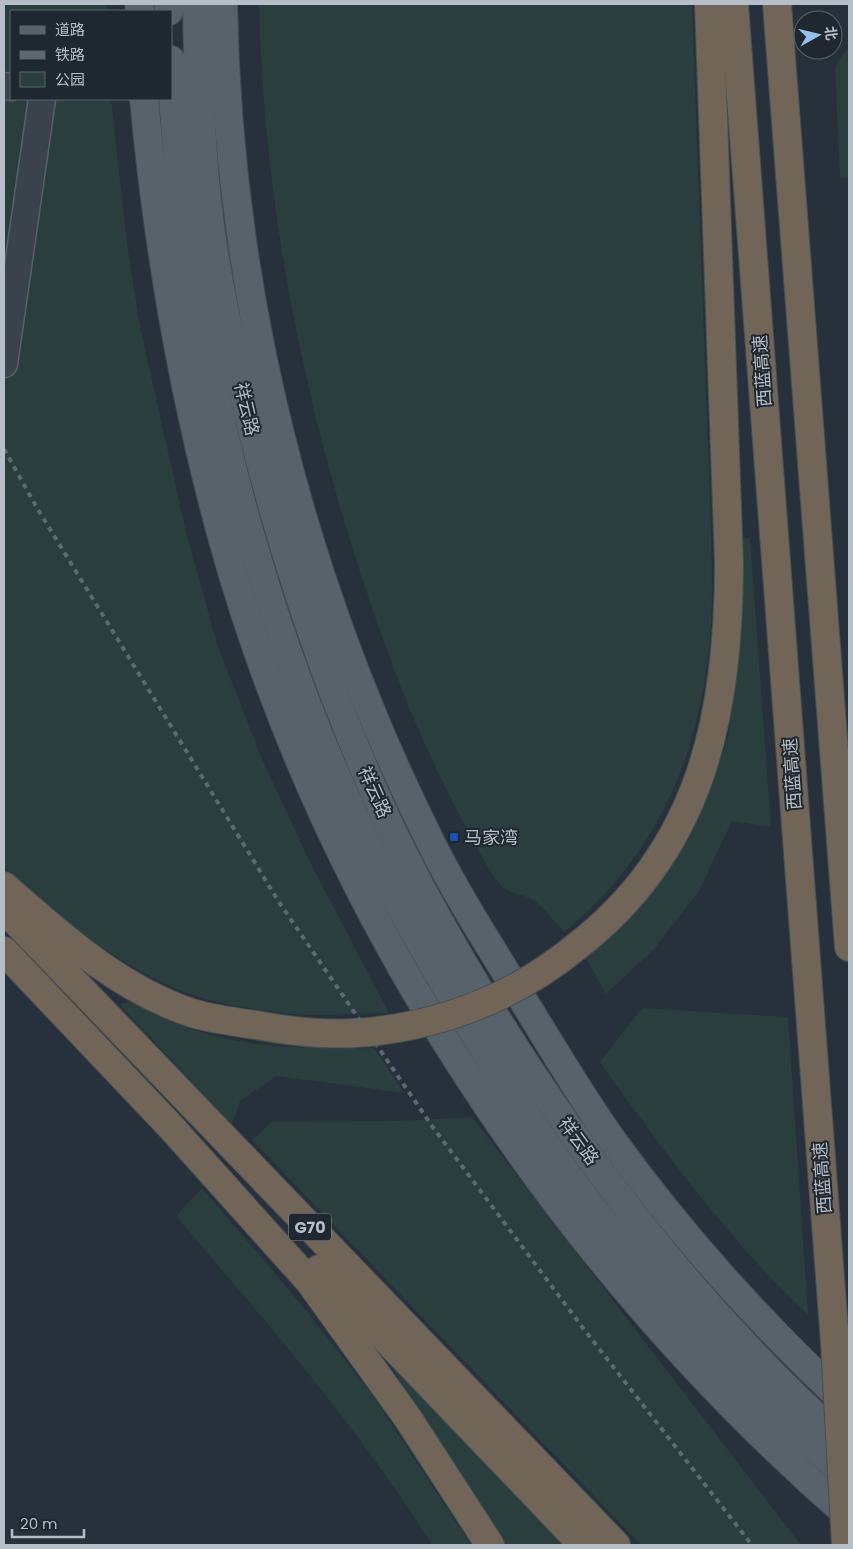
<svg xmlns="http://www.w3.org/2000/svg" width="853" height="1549" font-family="Poppins,'Noto Sans SC',sans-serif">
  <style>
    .green { fill: #293e3d }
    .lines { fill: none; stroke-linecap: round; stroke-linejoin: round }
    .minor-casing { stroke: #586169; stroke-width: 29 }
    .primary-casing { stroke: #434c54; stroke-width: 30 }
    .motorway-casing { stroke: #454e56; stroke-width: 30 }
    .minor { stroke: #3a434b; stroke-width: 26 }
    .primary { stroke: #58626b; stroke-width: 28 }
    .motorway { stroke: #716558; stroke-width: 28 }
    .rail { stroke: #5d6872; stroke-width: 4; stroke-dasharray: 5 5; stroke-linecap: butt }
    .motorway-bridge-casing { stroke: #454e56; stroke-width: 30; stroke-linecap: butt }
    .motorway-bridge { stroke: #716558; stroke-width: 28 }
    .transit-dot { fill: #1a4fb4; stroke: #1f2830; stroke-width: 2 }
    .labels { text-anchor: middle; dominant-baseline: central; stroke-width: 4; stroke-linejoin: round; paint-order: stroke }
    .shield { fill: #1f2830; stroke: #89919a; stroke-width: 1 }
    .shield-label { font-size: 16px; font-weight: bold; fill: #b6bec7 }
    .street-label { font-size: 18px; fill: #b6bec7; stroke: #1f2830 }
    .poi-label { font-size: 18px; fill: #b6bec7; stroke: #1f2830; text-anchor: start }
  </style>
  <rect width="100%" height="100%" fill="#27313b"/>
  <g class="green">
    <path d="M 4,4 L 107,4 L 108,11 L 11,11 L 11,99 L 111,99 L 127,244 L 140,327 L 187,536 L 218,647 L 262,759 L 311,864 L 389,1013 C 351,1014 310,1017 272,1012 C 245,1008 215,1003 190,994 C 119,967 57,919 4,866 Z"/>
    <path d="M 259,4 L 692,4 L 711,528 C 712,576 714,625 706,673 C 690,778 647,864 564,932 C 555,923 544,907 533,900 C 517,890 509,898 495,878 C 485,865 478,848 470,834 C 436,773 409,711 385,645 C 311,439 264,223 259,4 Z"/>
    <path d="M 846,50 L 849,52 L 849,179 L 840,178 L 835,67 Z"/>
    <path d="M 742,538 L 750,538 L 771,827 L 732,821 L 699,891 L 654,949 L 606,994 L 585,956 L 657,880 L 700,815 L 728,737 L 740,646 Z"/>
    <path d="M 131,1001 C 162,1017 194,1033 228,1039 C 276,1049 326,1049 374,1048 L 404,1093 L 276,1076 L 240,1101 L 232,1125 L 119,1004 Z"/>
    <path d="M 642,1008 L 788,1017 L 808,1315 C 729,1240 663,1151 600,1062 Z"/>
    <path d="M 472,1117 L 801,1545 L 641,1545 L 252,1140 L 272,1122 L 397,1121 Z"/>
    <path d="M 202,1188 L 300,1303 L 373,1396 L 471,1545 L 432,1545 C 359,1427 266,1322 176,1216 Z"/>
    <path d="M 390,1365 L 520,1493 L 567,1545 L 501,1545 Z"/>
  </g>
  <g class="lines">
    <g class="minor-casing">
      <g id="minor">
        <path d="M 4,86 L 11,87"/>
        <path d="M 4,364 L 42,99"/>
      </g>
    </g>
    <g class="primary-casing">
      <g id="primary">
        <path d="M 139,4 L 140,11"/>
        <path d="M 169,4 L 169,11"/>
        <path d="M 197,4 C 198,69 200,135 207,200 C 215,278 234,356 253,433 C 284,557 324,679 376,796 C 411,876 455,952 501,1026 C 598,1180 713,1326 849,1447"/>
        <path d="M 223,4 C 228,294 301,583 431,843 C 458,897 491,948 523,1000 C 552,1047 580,1095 612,1140 C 682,1237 762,1325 849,1406"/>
        <path d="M 171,60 C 183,319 251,601 363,835 C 394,899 429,959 466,1020 C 513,1098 564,1176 623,1246 C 659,1290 696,1333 736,1373 C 772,1410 811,1444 849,1478"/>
        <path d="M 144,99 C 158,249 183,395 223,540 C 327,914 558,1262 849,1516"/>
      </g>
    </g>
    <g class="motorway-casing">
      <g id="motorway">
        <path d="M 734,4 L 835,1343"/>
        <path d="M 777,4 L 849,947"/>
        <path d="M 4,886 C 61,936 119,989 192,1013 C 212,1019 235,1022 256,1025 C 293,1032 332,1036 369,1032"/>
        <path d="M 4,909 L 616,1545"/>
        <path d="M 576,947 C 702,850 729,714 729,563 L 709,4"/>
        <path d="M 4,951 L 170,1126 L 310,1282 L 407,1417 L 490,1545"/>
        <path d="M 319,1269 L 583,1545"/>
      </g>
    </g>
    <use href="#minor" class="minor"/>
    <use href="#primary" class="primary"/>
    <use href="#motorway" class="motorway"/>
    <path class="rail" d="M 4,449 L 37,508 L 279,902 L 432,1126 L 583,1328 L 752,1545"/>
    <g class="motorway-bridge-casing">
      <g id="motorway-bridge">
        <path d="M 369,1032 C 446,1024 517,995 576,947"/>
        <path d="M 835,1343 L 846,1545"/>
      </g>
    </g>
    <use href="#motorway-bridge" class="motorway-bridge"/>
  </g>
  <rect class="transit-dot" x="449" y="832" width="10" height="10" rx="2.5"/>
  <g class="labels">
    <rect class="shield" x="289" y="1213.5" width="42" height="27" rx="4"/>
    <g class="shield-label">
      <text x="310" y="1227">G70</text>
    </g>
    <g class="street-label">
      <text transform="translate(762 371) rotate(-94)">西蓝高速</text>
      <text transform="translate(247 409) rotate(77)">祥云路</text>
      <text transform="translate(792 774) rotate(-94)">西蓝高速</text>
      <text transform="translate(375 792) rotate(66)">祥云路</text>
      <text transform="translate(579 1141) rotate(54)">祥云路</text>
      <text transform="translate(822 1178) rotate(-94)">西蓝高速</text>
    </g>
    <g class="poi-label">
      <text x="464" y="837">马家湾</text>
    </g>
  </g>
  <rect width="853" height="1549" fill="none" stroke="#b6bec7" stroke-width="10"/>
  <rect x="10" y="10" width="162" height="90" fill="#1f2830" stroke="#5b646c"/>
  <rect x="20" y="26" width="25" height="8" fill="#58626b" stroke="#5b646c"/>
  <text x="55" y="35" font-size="15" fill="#b6bec7">道路</text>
  <rect x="20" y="51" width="25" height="8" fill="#5d6872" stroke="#5b646c"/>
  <text x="55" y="60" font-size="15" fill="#b6bec7">铁路</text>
  <rect x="20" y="72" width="25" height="15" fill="#293e3d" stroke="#5b646c"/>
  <text x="55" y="85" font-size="15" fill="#b6bec7">公园</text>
  <g transform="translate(818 35) rotate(82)"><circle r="24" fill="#1f2830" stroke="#5b646c"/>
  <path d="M0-4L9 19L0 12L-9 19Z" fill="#95c0ec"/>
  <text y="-8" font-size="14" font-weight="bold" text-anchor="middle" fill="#b6bec7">北</text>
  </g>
  <path d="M12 1529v8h72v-8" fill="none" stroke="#b6bec7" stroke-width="2.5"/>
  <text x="20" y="1529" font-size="15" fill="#b6bec7" stroke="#1f2830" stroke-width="4" paint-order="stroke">20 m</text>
</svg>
